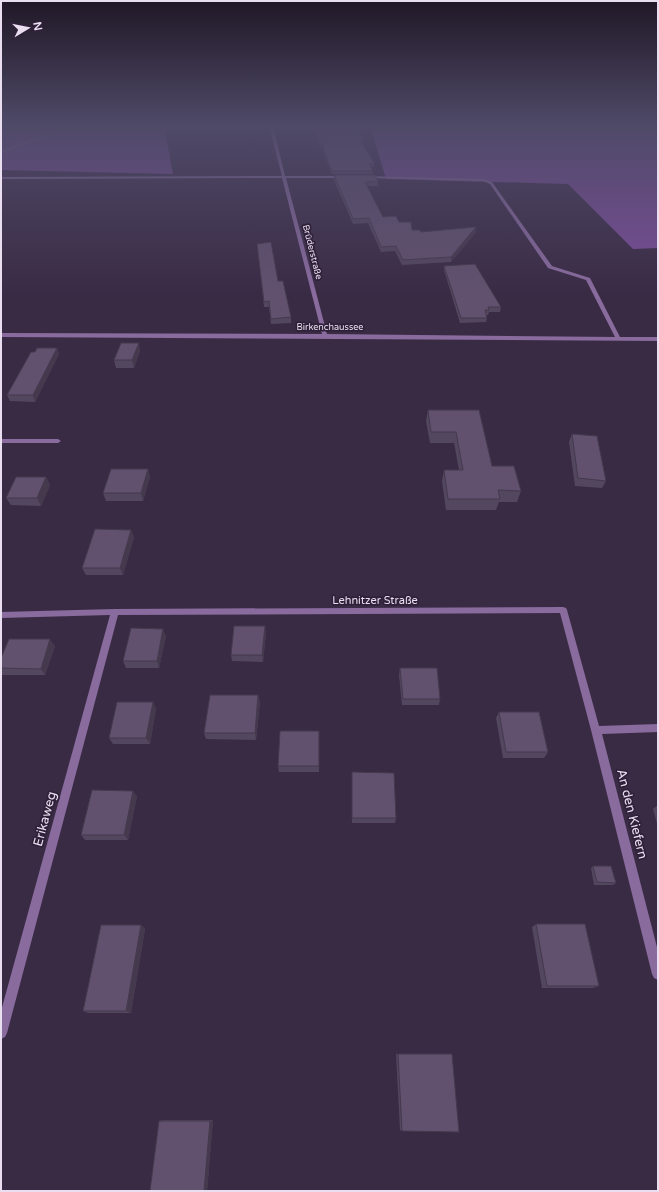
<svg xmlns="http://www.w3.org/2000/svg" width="659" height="1192" font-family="'Varela Round',sans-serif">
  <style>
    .forest { fill: #7c4d9a }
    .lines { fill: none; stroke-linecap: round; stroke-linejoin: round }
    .street { fill: #896b9e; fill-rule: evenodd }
    .wall { fill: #53465f }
    .shaded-wall { fill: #44394d }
    .building { fill: #61516e; stroke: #44394d }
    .labels { text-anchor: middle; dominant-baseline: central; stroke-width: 3.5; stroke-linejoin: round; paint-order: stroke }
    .far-street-label { font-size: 9px; fill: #e9dff0; stroke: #30213a }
    .street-label { font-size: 11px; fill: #e9dff0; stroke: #30213a }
    .near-street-label { font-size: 13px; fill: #e9dff0; stroke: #30213a }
  </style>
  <rect width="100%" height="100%" fill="#3a2b45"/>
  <g class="forest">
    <path d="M 1,126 L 164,126 L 173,174 L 1,170 Z"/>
    <path d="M 370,126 L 658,126 L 658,248 L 633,249 L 568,184 L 386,179 Z"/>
  </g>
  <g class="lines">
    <g class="street">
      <path d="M 68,126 L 73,126 L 1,153 L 1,151 Z"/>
      <path d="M 269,126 L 273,126 L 285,176 L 345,176 L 347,177 L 345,178 L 286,178 L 327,334 L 615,337 L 586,280 L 548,268 L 490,184 L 483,181 L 364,178 L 365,176 L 483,179 L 492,182 L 552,266 L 590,278 L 620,337 L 658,337 L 658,341 L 1,337 L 1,333 L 322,334 L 282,178 L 1,179 L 1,177 L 282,176 Z"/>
      <path d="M 1,439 L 58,439 L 61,441 L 58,443 L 1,443 Z"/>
      <path d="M 563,607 L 566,608 L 567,610 L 599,726 L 658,724 L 658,732 L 602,734 L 658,951 L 658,980 L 654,978 L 652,974 L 591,730 L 560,613 L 118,615 L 7,1033 L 5,1037 L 1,1039 L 1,1011 L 110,615 L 1,618 L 1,612 L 115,609 Z"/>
    </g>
  </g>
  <g class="wall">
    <path d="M 312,126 L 360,126 L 361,128 L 361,131 L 360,131 L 364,138 L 364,141 L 362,142 L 374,163 L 374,166 L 370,167 L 373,171 L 373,174 L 332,174 L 324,154 L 323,148 L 321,148 L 312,128 Z"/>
    <path d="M 334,175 L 378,181 L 378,186 L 367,186 L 383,217 L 399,222 L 412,230 L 421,232 L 476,227 L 476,232 L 451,262 L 402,265 L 395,251 L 381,252 L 368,223 L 353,224 L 334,180 Z"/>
    <path d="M 257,244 L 278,281 L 291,317 L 291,323 L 271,324 L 269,307 L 264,307 Z"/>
    <path d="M 444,266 L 501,307 L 500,312 L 489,312 L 488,315 L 486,315 L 487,318 L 486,322 L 460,323 L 444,270 Z"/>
    <path d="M 57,348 L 59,354 L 35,402 L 10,401 L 7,395 L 35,352 Z"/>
    <path d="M 140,351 L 134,368 L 116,368 L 114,360 Z"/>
    <path d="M 428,410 L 479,410 L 492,466 L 521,491 L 517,502 L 499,502 L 496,510 L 446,510 L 442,481 L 444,470 L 459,470 L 454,443 L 430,443 L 426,421 Z"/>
    <path d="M 572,434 L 606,481 L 602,488 L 575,486 L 569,442 Z"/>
    <path d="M 148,469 L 150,477 L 143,501 L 106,501 L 103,493 Z"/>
    <path d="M 46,477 L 50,485 L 41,506 L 11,505 L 6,498 Z"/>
    <path d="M 131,530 L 134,537 L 123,575 L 86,575 L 82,568 Z"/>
    <path d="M 265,626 L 266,633 L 263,662 L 232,661 L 231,655 Z"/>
    <path d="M 166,636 L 159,668 L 126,668 L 123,661 Z"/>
    <path d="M 55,646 L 45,675 L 2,675 L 1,673 L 1,658 Z"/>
    <path d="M 400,668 L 440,699 L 439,705 L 402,705 L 399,675 Z"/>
    <path d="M 258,695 L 260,702 L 256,740 L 206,739 L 204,733 Z"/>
    <path d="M 153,702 L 156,709 L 150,744 L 113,744 L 109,738 Z"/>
    <path d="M 499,712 L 548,752 L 544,758 L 503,758 L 496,718 Z"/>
    <path d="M 319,731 L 319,772 L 279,772 L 278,766 Z"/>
    <path d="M 352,772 L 396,818 L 395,823 L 352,823 Z"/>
    <path d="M 137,796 L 128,840 L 85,840 L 81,835 Z"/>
    <path d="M 658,805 L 658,827 L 653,809 Z"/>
    <path d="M 593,866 L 616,883 L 613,885 L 594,885 L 591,868 Z"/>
    <path d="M 536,924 L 599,986 L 593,988 L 542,988 L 532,927 Z"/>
    <path d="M 141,925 L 145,929 L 131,1013 L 88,1013 L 83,1011 Z"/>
    <path d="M 396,1054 L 398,1054 L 402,1131 L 400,1130 Z"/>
    <path d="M 163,1120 L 213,1120 L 207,1191 L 159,1121 Z"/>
  </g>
  <g class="shaded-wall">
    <path d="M 476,227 L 476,232 L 451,262 L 451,257 Z"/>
    <path d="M 139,343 L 140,351 L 134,368 L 132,360 Z"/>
    <path d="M 57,348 L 59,354 L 35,402 L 33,395 Z"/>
    <path d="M 148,469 L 150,477 L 143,501 L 141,493 Z"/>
    <path d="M 46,477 L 50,485 L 41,506 L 37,498 Z"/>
    <path d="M 131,530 L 134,537 L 123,575 L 120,568 Z"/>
    <path d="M 265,626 L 266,633 L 263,662 L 262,655 Z"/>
    <path d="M 163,629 L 166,636 L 159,668 L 157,661 Z"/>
    <path d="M 50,639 L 55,646 L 45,675 L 41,669 Z"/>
    <path d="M 258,695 L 260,702 L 256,740 L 255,733 Z"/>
    <path d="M 153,702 L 156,709 L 150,744 L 146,738 Z"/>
    <path d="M 133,791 L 137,796 L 128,840 L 124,835 Z"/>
    <path d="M 141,925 L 145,929 L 131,1013 L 126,1011 Z"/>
    <path d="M 213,1120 L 207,1191 L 204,1191 L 210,1121 Z"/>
  </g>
  <g class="building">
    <path d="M 313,126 L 360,126 L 361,128 L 358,128 L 364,138 L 360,139 L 374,163 L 369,164 L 373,171 L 332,171 L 324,151 L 323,145 L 321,145 Z"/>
    <path d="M 334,175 L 375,175 L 378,181 L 365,182 L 383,217 L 396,216 L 399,222 L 411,222 L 412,230 L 420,230 L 421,232 L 476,227 L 451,257 L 403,260 L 396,246 L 381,247 L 369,218 L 353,219 Z"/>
    <path d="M 271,242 L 278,281 L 283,281 L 291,317 L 271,319 L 269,301 L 264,302 L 257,244 Z"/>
    <path d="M 475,264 L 501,307 L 488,307 L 489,310 L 485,310 L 487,318 L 461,318 L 444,266 Z"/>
    <path d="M 121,343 L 139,343 L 132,360 L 114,360 Z"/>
    <path d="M 37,348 L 57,348 L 33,395 L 7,395 L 31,352 L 35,352 Z"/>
    <path d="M 428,410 L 479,410 L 492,466 L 514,466 L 521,491 L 498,490 L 500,499 L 448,499 L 444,470 L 463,470 L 456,432 L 431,432 Z"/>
    <path d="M 572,434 L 597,436 L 606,481 L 578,478 Z"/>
    <path d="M 111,469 L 148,469 L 141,493 L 103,493 Z"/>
    <path d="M 16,477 L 46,477 L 37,498 L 6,498 Z"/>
    <path d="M 95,529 L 131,530 L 120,568 L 82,568 Z"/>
    <path d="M 234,626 L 265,626 L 262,655 L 231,655 Z"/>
    <path d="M 131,628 L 163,629 L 157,661 L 123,661 Z"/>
    <path d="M 9,639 L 50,639 L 41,669 L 1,668 L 1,658 Z"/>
    <path d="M 400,668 L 437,668 L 440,699 L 403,699 Z"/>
    <path d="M 210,695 L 258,695 L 255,733 L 204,733 Z"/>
    <path d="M 117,702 L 153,702 L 146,738 L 109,738 Z"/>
    <path d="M 499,712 L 539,712 L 548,752 L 506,752 Z"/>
    <path d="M 280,731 L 319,731 L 319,766 L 278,766 Z"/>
    <path d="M 352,772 L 394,773 L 396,818 L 352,818 Z"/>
    <path d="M 92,790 L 133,791 L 124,835 L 81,835 Z"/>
    <path d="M 593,866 L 611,866 L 616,883 L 597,882 Z"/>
    <path d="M 536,924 L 585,924 L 599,986 L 547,986 Z"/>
    <path d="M 101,925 L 141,925 L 126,1011 L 83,1011 Z"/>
    <path d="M 398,1054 L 452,1054 L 459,1132 L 402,1131 Z"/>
    <path d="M 159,1121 L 210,1121 L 204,1191 L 150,1191 Z"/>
  </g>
  <linearGradient id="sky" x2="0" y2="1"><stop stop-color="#201826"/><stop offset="0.43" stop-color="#4f4a68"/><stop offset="1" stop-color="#4f4a68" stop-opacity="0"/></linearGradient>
  <rect width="659" height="293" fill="url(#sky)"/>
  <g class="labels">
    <g class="far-street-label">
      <text transform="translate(312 252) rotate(76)">Brüderstraße</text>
      <text x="330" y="327">Birkenchaussee</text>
    </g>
    <g class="street-label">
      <text x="375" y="600">Lehnitzer Straße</text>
    </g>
    <g class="near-street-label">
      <text transform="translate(632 814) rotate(76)">An den Kiefern</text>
      <text transform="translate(45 819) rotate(-75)">Erikaweg</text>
    </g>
  </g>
  <rect width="659" height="1192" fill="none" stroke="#e9dff0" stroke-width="4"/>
  <g transform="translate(28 28) rotate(80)" stroke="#30213a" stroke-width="3" paint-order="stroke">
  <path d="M0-3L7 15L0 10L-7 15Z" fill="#e9dff0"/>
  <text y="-6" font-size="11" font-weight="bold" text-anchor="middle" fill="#e9dff0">N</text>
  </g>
</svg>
